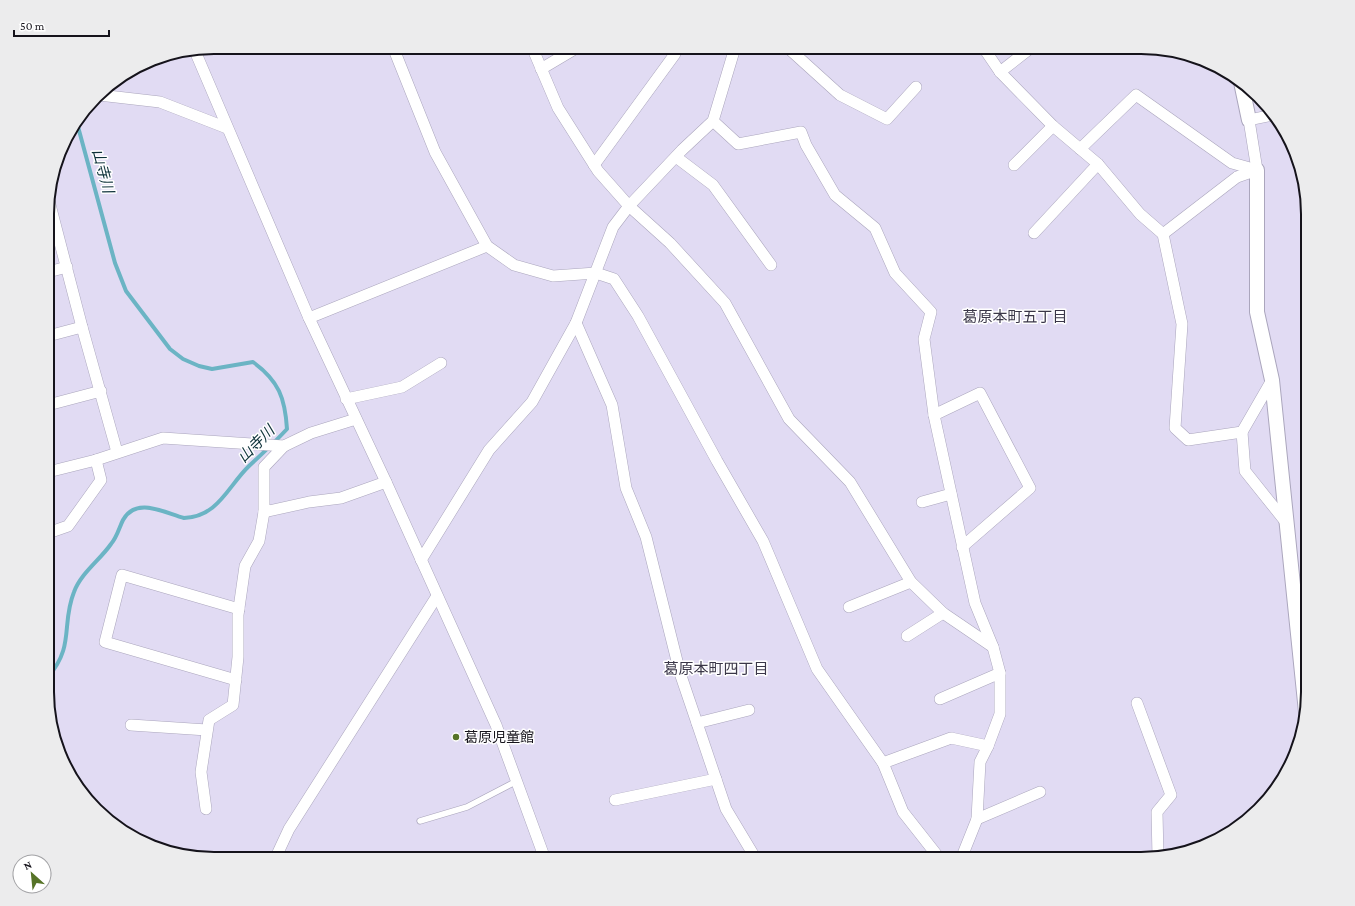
<svg xmlns="http://www.w3.org/2000/svg" width="1355" height="906" font-family="'Crimson Pro','Noto Sans JP',serif">
  <style>
    .lines { fill: none; stroke-linecap: round; stroke-linejoin: round }
    .stream { stroke: #6bb4c4; stroke-width: 4 }
    .service-casing { stroke: #aba6bd; stroke-width: 7 }
    .minor-casing { stroke: #aba6bd; stroke-width: 12 }
    .tertiary-casing { stroke: #aba6bd; stroke-width: 16 }
    .service { stroke: #fff; stroke-width: 5.5 }
    .minor { stroke: #fff; stroke-width: 11 }
    .tertiary { stroke: #fff; stroke-width: 14 }
    .poi-dot { fill: #567327; stroke: #fff; stroke-width: 1.5 }
    .labels { text-anchor: middle; dominant-baseline: central; stroke-width: 3; stroke-linejoin: round; paint-order: stroke }
    .poi-label { font-size: 14px; fill: #15131b; stroke: #fff; text-anchor: start }
    .water-label { font-size: 15px; font-style: italic; fill: #0e323a; stroke: #fff }
    .neighbourhood-label { font-size: 15px; fill: #3a3648; stroke: #fff }
    .rim { fill: none; stroke: #15131b; stroke-width: 2 }
  </style>
  <rect width="100%" height="100%" fill="#e1dbf3"/>
  <g class="lines">
    <path class="stream" d="M 48,677 C 75,646 61,624 74,592 C 81,573 100,560 111,544 C 117,537 119,528 123,520 C 136,496 165,513 184,518 C 218,517 228,486 249,466 C 262,454 275,442 287,429 C 285,398 279,381 253,362 L 212,369 L 199,366 L 183,359 L 170,349 L 126,291 L 115,263 L 77,123"/>
    <g class="service-casing">
      <path id="service" d="M 420,821 L 467,807 L 517,781"/>
    </g>
    <g class="minor-casing">
      <g id="minor">
        <path d="M 393,47 L 435,152 L 487,246 L 514,265 L 553,276 L 596,273 L 614,279 L 638,316 L 717,461 L 763,541 L 817,669 L 883,763 L 903,812 L 940,859"/>
        <path d="M 532,47 L 558,108 L 598,171 L 629,206 L 670,243 L 725,303 L 789,419 L 850,482 L 911,582 L 943,613 L 993,647"/>
        <path d="M 787,47 L 840,95 L 887,119 L 916,87"/>
        <path d="M 983,47 L 1000,72 L 1053,126 L 1098,164 L 1140,214 L 1163,234 L 1182,324 L 1175,428 L 1188,440 L 1242,432 L 1245,471 L 1285,521"/>
        <path d="M 195,51 L 309,318 L 386,482 L 496,725 L 545,859"/>
        <path d="M 541,69 L 578,47"/>
        <path d="M 1000,72 L 1032,47"/>
        <path d="M 99,95 L 160,102 L 227,128"/>
        <path d="M 713,121 L 738,144 L 801,132 L 806,145 L 835,195 L 875,228 L 895,273 L 931,312 L 924,339 L 934,415 L 975,603 L 993,647 L 1000,673 L 1000,714 L 988,746 L 980,762 L 977,819 L 961,859"/>
        <path d="M 1080,149 L 1136,95 L 1232,163 L 1257,170"/>
        <path d="M 676,157 L 713,185 L 771,265"/>
        <path d="M 594,165 L 675,54"/>
        <path d="M 1014,165 L 1053,126"/>
        <path d="M 1257,170 L 1249,120 L 1272,115"/>
        <path d="M 48,197 L 82,327 L 117,452"/>
        <path d="M 1034,233 L 1098,164"/>
        <path d="M 1163,234 L 1237,177 L 1257,170"/>
        <path d="M 48,272 L 67,267"/>
        <path d="M 309,318 L 487,246"/>
        <path d="M 576,323 L 612,405 L 626,488 L 646,537 L 680,673 L 697,723 L 726,809 L 756,859"/>
        <path d="M 48,336 L 82,327"/>
        <path d="M 346,399 L 402,387 L 441,363"/>
        <path d="M 48,405 L 101,391"/>
        <path d="M 934,415 L 980,393 L 1030,488 L 962,547"/>
        <path d="M 1242,432 L 1272,380"/>
        <path d="M 284,446 L 264,467 L 264,512 L 309,502 L 341,498 L 386,482"/>
        <path d="M 48,472 L 96,460"/>
        <path d="M 922,502 L 951,494"/>
        <path d="M 48,533 L 68,526 L 101,480 L 96,460 L 163,438 L 284,446 L 311,433 L 356,419"/>
        <path d="M 421,560 L 489,450 L 532,402 L 576,323 L 613,227 L 629,206 L 682,150 L 713,121 L 734,51 L 733,47"/>
        <path d="M 1293,590 L 1308,592"/>
        <path d="M 849,607 L 911,582"/>
        <path d="M 907,636 L 943,613"/>
        <path d="M 236,680 L 105,642 L 122,575 L 239,609"/>
        <path d="M 940,699 L 1000,673"/>
        <path d="M 1137,703 L 1171,795 L 1157,812 L 1158,857"/>
        <path d="M 697,723 L 749,710"/>
        <path d="M 131,725 L 207,730"/>
        <path d="M 883,763 L 951,738 L 988,746"/>
        <path d="M 615,800 L 716,779"/>
        <path d="M 206,809 L 201,772 L 209,720 L 233,705 L 238,657 L 238,615 L 245,566 L 259,541 L 264,512"/>
        <path d="M 977,819 L 1040,792"/>
        <path d="M 275,859 L 289,829 L 437,596"/>
        <path d="M 431,859 L 436,859"/>
      </g>
    </g>
    <g class="tertiary-casing">
      <g id="tertiary">
        <path d="M 1241,82 L 1249,120"/>
        <path d="M 1257,170 L 1257,312 L 1272,380 L 1306,712"/>
      </g>
    </g>
    <use href="#service" class="service"/>
    <use href="#minor" class="minor"/>
    <use href="#tertiary" class="tertiary"/>
  </g>
  <circle class="poi-dot" cx="456" cy="737" r="4"/>
  <g class="labels">
    <g class="poi-label">
      <text x="464" y="737">葛原児童館</text>
    </g>
    <g class="water-label">
      <text transform="translate(103 171) rotate(75)">山寺川</text>
      <text transform="translate(256 444) rotate(-45)">山寺川</text>
    </g>
    <g class="neighbourhood-label">
      <text x="1015" y="317">葛原本町五丁目</text>
      <text x="716" y="669">葛原本町四丁目</text>
    </g>
  </g>
  <path d="M0 0H1355V906H0ZM214 54H1141A160 160 0 0 1 1301 214V692A160 160 0 0 1 1141 852H214A160 160 0 0 1 54 692V214A160 160 0 0 1 214 54Z" fill="#ececed" fill-rule="evenodd"/>
  <path class="rim" d="M214 54H1141A160 160 0 0 1 1301 214V692A160 160 0 0 1 1141 852H214A160 160 0 0 1 54 692V214A160 160 0 0 1 214 54Z"/>
  <g transform="translate(32 874) rotate(333)"><circle r="19" fill="#ffffff" stroke="#a1a1a4"/>
  <path d="M0-3L7 15L0 10L-7 15Z" fill="#567327"/>
  <text y="-6" font-size="11" font-weight="bold" text-anchor="middle" fill="#15131b">N</text>
  </g>
  <path d="M14 30v6h95v-6" fill="none" stroke="#15131b" stroke-width="2"/>
  <text x="20" y="30" font-size="12" fill="#15131b" stroke="#ffffff" stroke-width="3" paint-order="stroke">50 m</text>
</svg>
